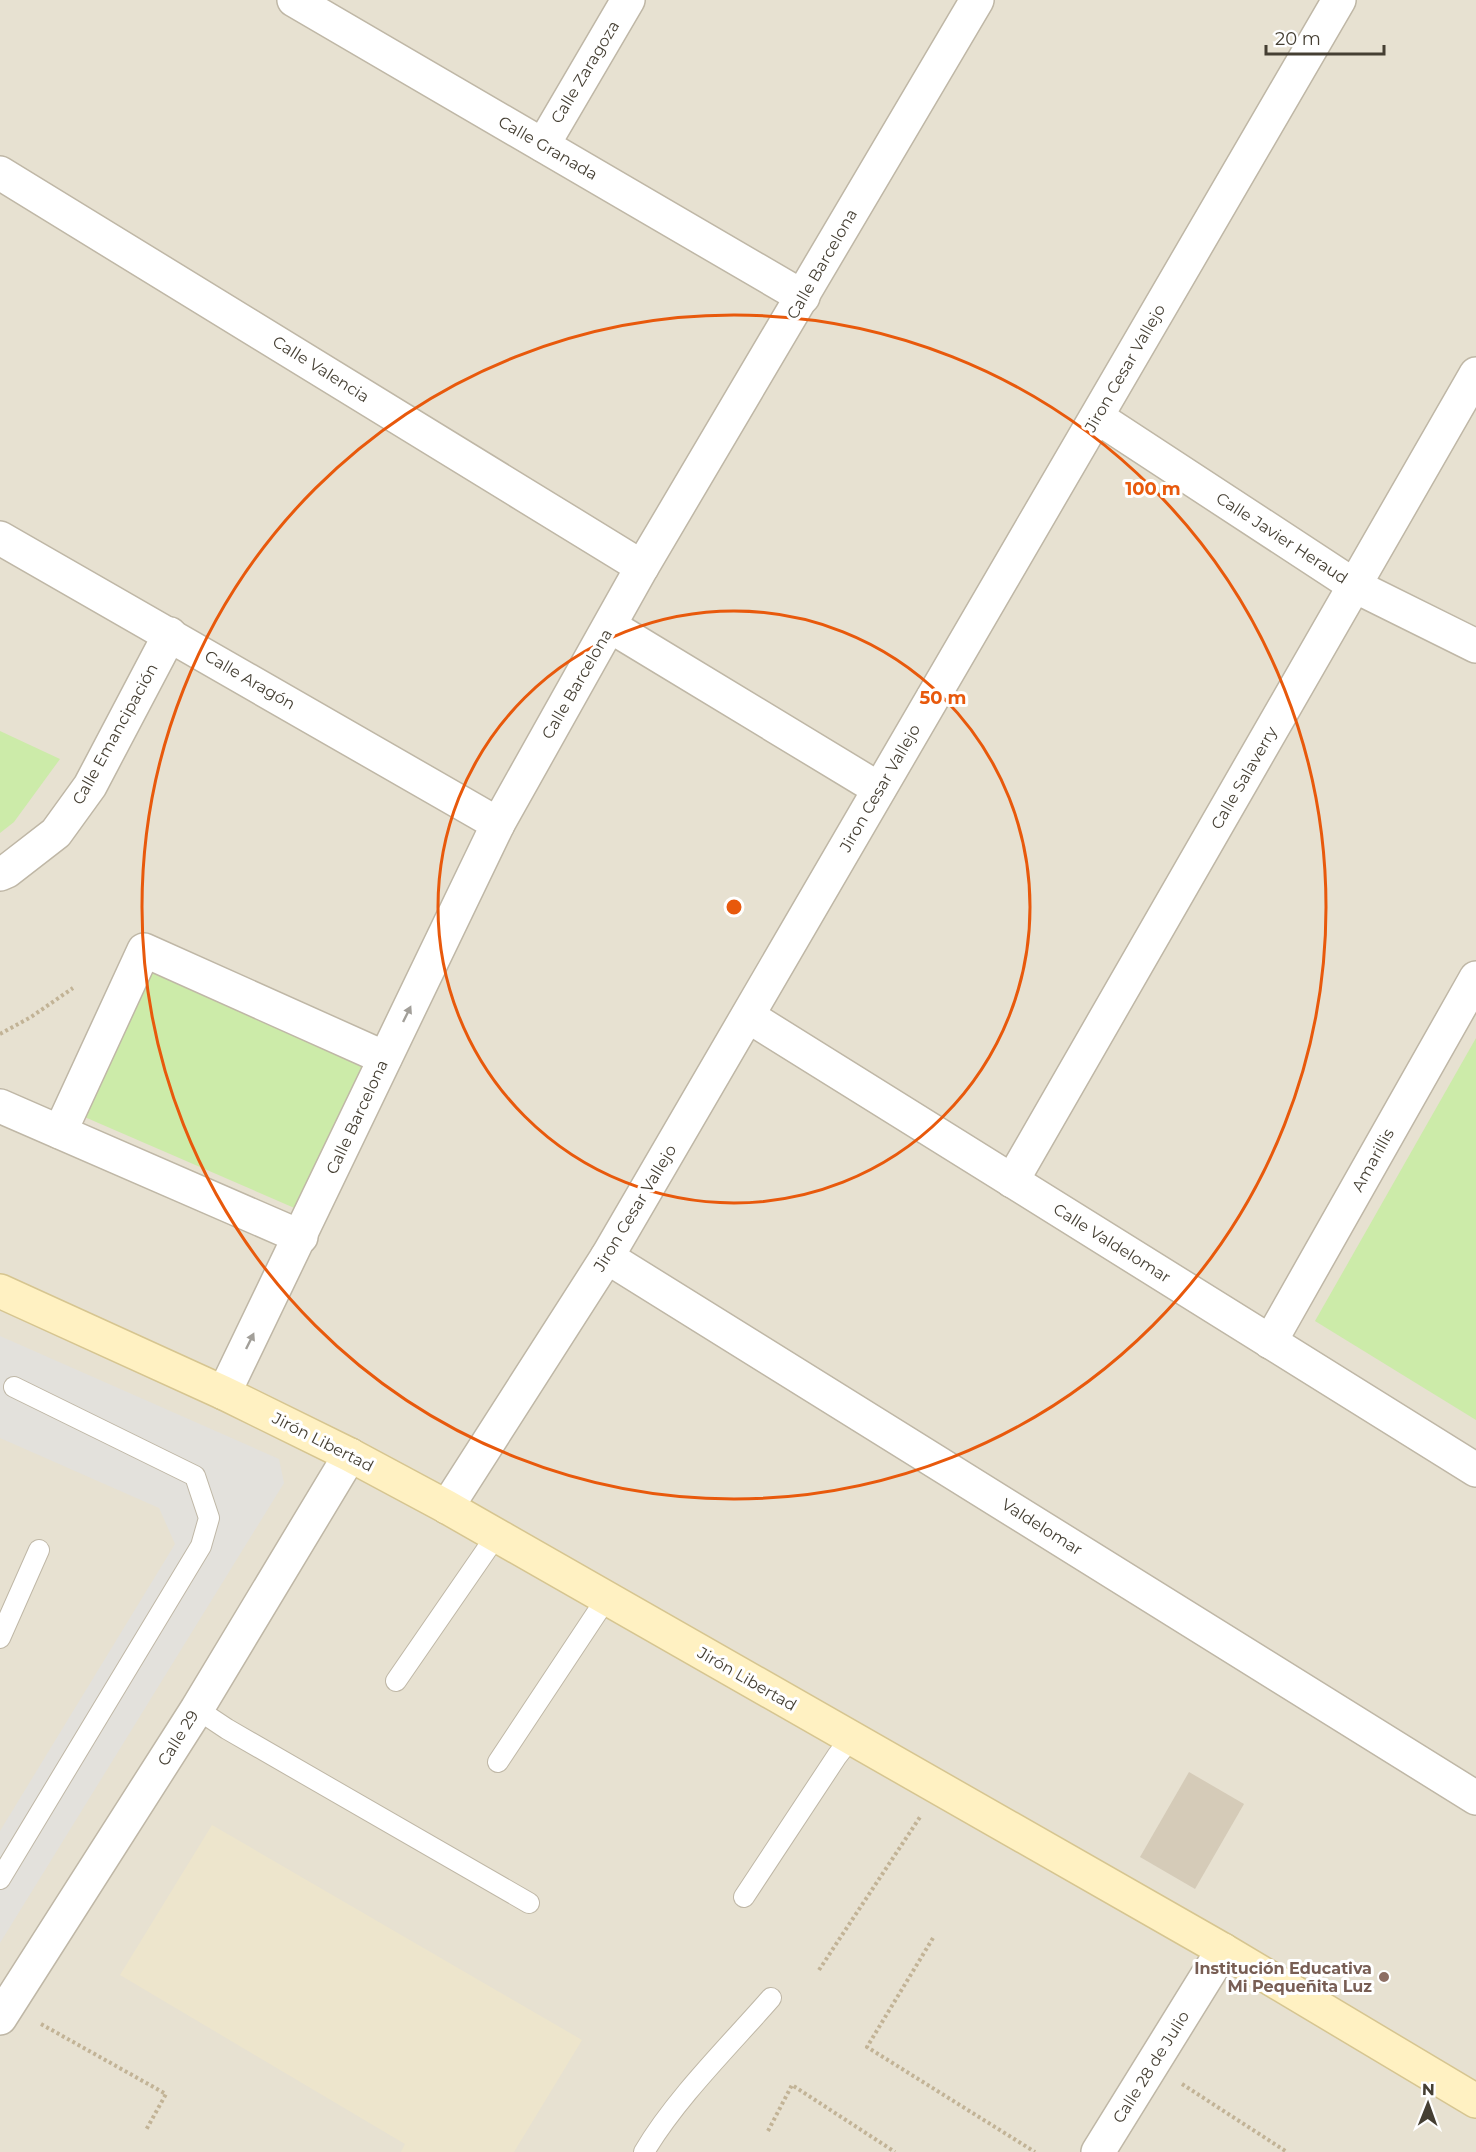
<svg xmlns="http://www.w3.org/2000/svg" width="1476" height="2152" font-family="Montserrat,sans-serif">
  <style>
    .residential { fill: #e7e1d1 }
    .education { fill: #ede5cc }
    .green { fill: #cceba9 }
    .parking { fill: #e3e1dc }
    .building { fill: #d5cbb8 }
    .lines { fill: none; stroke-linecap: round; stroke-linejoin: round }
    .lane-casing { stroke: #bfb7a6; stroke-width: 22 }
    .street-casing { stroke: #bfb7a6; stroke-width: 36 }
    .secondary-casing { stroke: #d6c590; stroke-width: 36 }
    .path { stroke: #c2b396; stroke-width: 4; stroke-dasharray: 3 3; stroke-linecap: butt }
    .lane { stroke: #fff; stroke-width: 20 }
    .street { stroke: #fff; stroke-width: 33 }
    .secondary { stroke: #fff1c2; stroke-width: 33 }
    .oneway { fill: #a29f99 }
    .ring { fill: none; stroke: #e8590c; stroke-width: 3 }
    .education-dot { fill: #8d6e63; stroke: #fff; stroke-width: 2 }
    .labels { text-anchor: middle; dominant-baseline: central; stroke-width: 6; stroke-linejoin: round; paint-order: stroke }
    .street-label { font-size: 16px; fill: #453f33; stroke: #fff }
    .education-label { font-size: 16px; font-weight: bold; fill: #785e54; stroke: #fff; text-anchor: end }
    .centre { fill: #e8590c; stroke: #fff; stroke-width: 3 }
    .ring-label { font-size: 18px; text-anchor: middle; font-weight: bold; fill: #e8590c; stroke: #fff; stroke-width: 6; stroke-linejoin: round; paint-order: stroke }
  </style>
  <rect width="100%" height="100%" fill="#f3efe4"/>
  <rect class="residential" x="0" y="0" width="1476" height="2152"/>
  <path class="education" d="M 212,1825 L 582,2040 L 514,2152 L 401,2152 L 405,2144 L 120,1975 Z"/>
  <g class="green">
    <path d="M 0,731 L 60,759 L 14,822 L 0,833 Z"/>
    <path d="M 146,955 L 371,1056 L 299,1210 L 73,1112 Z"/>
    <path d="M 1476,1038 L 1476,1420 L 1315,1321 Z"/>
  </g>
  <path class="parking" d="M 0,1336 L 279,1459 L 284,1483 L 0,1943 L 0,1831 L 175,1544 L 159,1508 L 0,1438 Z"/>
  <path class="building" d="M 1189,1772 L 1244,1804 L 1195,1889 L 1140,1857 Z"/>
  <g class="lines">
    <g class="lane-casing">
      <g id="lane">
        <path d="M 0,1638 L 39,1550"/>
        <path d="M 396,1681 L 496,1536"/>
        <path d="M 197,1709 L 227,1729 L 529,1903"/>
        <path d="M 498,1762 L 606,1599"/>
        <path d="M 0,1879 L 201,1546 L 209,1518 L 195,1476 L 14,1387"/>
        <path d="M 744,1897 L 837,1756 L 851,1738"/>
        <path d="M 644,2152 C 676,2098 730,2045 771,1998"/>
      </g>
    </g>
    <g class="street-casing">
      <g id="street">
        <path d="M 294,0 L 803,297"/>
        <path d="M 543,145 L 628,0"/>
        <path d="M 0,173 L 642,567"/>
        <path d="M 1097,417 L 1355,586 L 1476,646"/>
        <path d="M 0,538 L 498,824"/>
        <path d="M 610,626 L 879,789"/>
        <path d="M 0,874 L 7,871 L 56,833 L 90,786 L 170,634"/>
        <path d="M 748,1016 L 1476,1470"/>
        <path d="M 0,1106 L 301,1237"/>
        <path d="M 60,1132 L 144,950 L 385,1058"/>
        <path d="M 1012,1181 L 1476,374"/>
        <path d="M 607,1257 L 1476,1798"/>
        <path d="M 1270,1342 L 1476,978"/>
        <path d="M 224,1393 L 498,824 L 642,567 L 977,0"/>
        <path d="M 447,1507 L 607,1257 L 1339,0"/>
        <path d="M 0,2018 L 197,1709 L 350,1455"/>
        <path d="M 1098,2152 L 1223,1950"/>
      </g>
    </g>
    <g class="secondary-casing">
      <path id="secondary" d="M 0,1291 L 224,1393 L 350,1455 L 447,1507 L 1223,1950 L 1476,2101"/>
    </g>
    <g class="path">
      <path d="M 0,1034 L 31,1017 L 73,988"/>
      <path d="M 933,1938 L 867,2047 L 1035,2152"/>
      <path d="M 819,1970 L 920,1817"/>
      <path d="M 41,2024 L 166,2094 L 146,2130"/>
      <path d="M 1182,2084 L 1287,2152"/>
      <path d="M 768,2131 L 792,2085 L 895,2152"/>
    </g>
    <use href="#lane" class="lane"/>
    <use href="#street" class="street"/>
    <use href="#secondary" class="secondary"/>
  </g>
  <defs><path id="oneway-solid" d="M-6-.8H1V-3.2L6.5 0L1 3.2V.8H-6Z" transform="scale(1.5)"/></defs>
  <g class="oneway">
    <use href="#oneway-solid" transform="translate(407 1014) rotate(-64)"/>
    <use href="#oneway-solid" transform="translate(250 1341) rotate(-64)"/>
  </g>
  <g class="ring">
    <circle cx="734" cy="907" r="296"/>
    <circle cx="734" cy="907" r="592"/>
  </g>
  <circle class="education-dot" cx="1384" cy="1977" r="6"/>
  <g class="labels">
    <g class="street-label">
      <text transform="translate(585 72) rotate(-59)">Calle Zaragoza</text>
      <text transform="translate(548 148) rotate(30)">Calle Granada</text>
      <text transform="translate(822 264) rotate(-60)">Calle Barcelona</text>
      <text transform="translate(1125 368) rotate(-60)">Jiron Cesar Vallejo</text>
      <text transform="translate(321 369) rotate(32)">Calle Valencia</text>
      <text transform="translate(1282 538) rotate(33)">Calle Javier Heraud</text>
      <text transform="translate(250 680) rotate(30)">Calle Aragón</text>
      <text transform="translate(577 684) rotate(-60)">Calle Barcelona</text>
      <text transform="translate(115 734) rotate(-61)">Calle Emancipación</text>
      <text transform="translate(1244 778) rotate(-60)">Calle Salaverry</text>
      <text transform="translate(880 788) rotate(-60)">Jiron Cesar Vallejo</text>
      <text transform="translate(357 1117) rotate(-65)">Calle Barcelona</text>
      <text transform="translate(1373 1160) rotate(-61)">Amarillis</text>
      <text transform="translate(635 1208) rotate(-59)">Jiron Cesar Vallejo</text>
      <text transform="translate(1112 1243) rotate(32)">Calle Valdelomar</text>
      <text transform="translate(323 1442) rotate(27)">Jirón Libertad</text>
      <text transform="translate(1042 1527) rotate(32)">Valdelomar</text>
      <text transform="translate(747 1679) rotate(30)">Jirón Libertad</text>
      <text transform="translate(178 1738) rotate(-58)">Calle 29</text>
      <text transform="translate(1151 2067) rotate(-58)">Calle 28 de Julio</text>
    </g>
    <g class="education-label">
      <text x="1372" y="1968">Institución Educativa<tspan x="1372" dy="18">Mi Pequeñita Luz</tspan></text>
    </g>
  </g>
  <circle cx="734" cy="907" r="9" class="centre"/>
  <g class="ring-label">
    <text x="1153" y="495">100 m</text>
    <text x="943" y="704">50 m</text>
  </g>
  <g transform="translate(1428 2104) rotate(1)" stroke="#ffffff" stroke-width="4.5" paint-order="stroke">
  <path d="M0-4.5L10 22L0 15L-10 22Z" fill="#453f33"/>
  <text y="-9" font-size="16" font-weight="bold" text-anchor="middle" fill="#453f33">N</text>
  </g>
  <path d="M1266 45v9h118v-9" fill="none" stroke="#453f33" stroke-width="3"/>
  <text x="1275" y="45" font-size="18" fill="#453f33" stroke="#ffffff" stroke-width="4.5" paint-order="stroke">20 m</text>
</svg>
